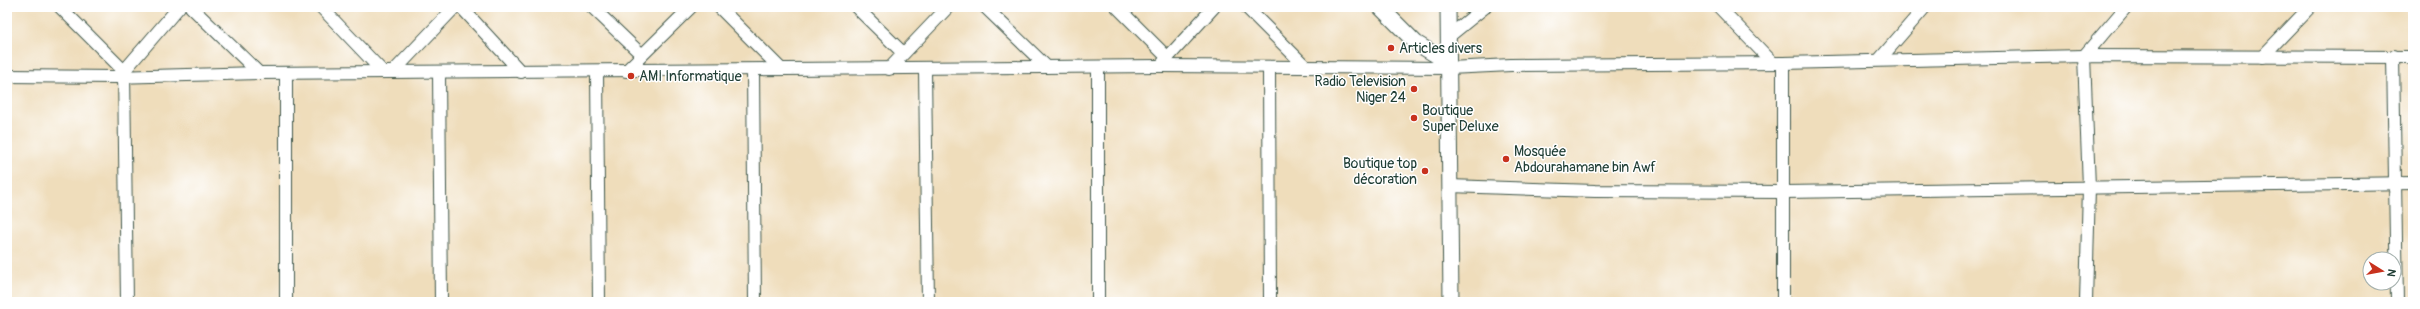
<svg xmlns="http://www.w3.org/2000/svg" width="2420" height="309" font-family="Pangolin,sans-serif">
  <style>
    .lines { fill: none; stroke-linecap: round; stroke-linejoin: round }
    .minor-casing { stroke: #3e5548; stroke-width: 14 }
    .tertiary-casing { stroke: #3e5548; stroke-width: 17 }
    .minor { stroke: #fff; stroke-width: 12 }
    .tertiary { stroke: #fff; stroke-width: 15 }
    .poi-dot { fill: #c8321e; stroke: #fff; stroke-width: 1.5 }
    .labels { text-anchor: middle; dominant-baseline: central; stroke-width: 3; stroke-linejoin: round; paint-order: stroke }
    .poi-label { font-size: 14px; fill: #1f3d34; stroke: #fff; text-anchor: start }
  </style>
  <rect width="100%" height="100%" fill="#fff"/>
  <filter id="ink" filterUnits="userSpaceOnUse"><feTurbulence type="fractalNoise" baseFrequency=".025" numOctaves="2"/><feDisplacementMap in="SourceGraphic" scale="8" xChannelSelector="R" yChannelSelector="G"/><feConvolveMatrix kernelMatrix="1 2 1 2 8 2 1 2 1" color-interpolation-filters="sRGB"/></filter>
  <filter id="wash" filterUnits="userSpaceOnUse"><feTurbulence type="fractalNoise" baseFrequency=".012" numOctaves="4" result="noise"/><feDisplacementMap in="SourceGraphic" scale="16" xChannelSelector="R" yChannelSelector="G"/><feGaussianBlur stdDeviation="0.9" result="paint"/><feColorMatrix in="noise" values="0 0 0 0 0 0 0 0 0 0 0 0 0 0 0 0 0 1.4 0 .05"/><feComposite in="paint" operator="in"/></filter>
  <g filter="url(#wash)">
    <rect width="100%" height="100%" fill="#efddbb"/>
  </g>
  <g filter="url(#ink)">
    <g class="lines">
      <g class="minor-casing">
        <g id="minor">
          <path d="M 60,7 L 124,71 L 127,302"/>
          <path d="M 191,7 L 259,73"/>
          <path d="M 321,7 L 383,72"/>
          <path d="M 461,7 L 521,72"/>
          <path d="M 592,7 L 642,55"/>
          <path d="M 719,7 L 781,69"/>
          <path d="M 856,7 L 903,53"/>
          <path d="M 985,7 L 1047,67"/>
          <path d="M 1117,7 L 1167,57"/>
          <path d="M 1246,7 L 1305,66"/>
          <path d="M 1719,7 L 1773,63"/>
          <path d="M 1448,37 L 1485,7"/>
          <path d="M 2393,56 L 2397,302"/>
          <path d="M 2262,57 L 2310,7"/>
          <path d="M 1879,60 L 1925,7"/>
          <path d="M 1160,66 L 1214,7"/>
          <path d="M 1098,67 L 1098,302"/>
          <path d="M 1269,67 L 1270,302"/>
          <path d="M 889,69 L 948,7"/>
          <path d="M 925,69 L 928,302"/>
          <path d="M 753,70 L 755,302"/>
          <path d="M 124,71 L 179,7"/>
          <path d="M 626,71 L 691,7"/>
          <path d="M 393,72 L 455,7"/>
          <path d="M 439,72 L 441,302"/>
          <path d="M 597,72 L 599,302"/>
          <path d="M 286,73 L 286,302"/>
          <path d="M 7,76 L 115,77 L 259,73 L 1160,66 L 1449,68 L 1511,65 L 1783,63 L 2084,56 L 2413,57"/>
          <path d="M 1449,186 L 1595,191 L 1784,192 L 2413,183"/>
          <path d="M 1783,302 L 1783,63"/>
          <path d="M 2086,302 L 2089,187 L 2084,56 L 2126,7"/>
        </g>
      </g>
      <g class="tertiary-casing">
        <g id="tertiary">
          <path d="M 1380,7 L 1416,43 L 1449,63"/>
          <path d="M 1448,7 L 1451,302"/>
        </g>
      </g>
      <use href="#minor" class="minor"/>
      <use href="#tertiary" class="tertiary"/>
    </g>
  </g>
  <g class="poi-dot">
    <circle cx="1391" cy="48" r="4"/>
    <circle cx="631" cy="76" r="4"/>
    <circle cx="1414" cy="89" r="4"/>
    <circle cx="1414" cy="118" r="4"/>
    <circle cx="1506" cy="159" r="4"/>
    <circle cx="1425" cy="171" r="4"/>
  </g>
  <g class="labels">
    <g class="poi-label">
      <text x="1399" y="48">Articles divers</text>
      <text x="639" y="76">AMI Informatique</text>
      <text x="1406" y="81" text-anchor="end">Radio Television<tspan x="1406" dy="16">Niger 24</tspan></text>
      <text x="1422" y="110">Boutique<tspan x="1422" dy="16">Super Deluxe</tspan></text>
      <text x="1514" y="151">Mosquée<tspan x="1514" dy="16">Abdourahamane bin Awf</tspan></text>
      <text x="1417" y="163" text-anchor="end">Boutique top<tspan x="1417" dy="16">décoration</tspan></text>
    </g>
  </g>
  <rect width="2420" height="309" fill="none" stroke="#fff" stroke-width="24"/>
  <g transform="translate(2382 271) rotate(101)"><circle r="19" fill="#ffffff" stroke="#a5b1ae"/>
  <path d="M0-3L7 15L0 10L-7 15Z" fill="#c8321e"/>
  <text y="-6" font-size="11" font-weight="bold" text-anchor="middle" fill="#1f3d34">N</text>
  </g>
</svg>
